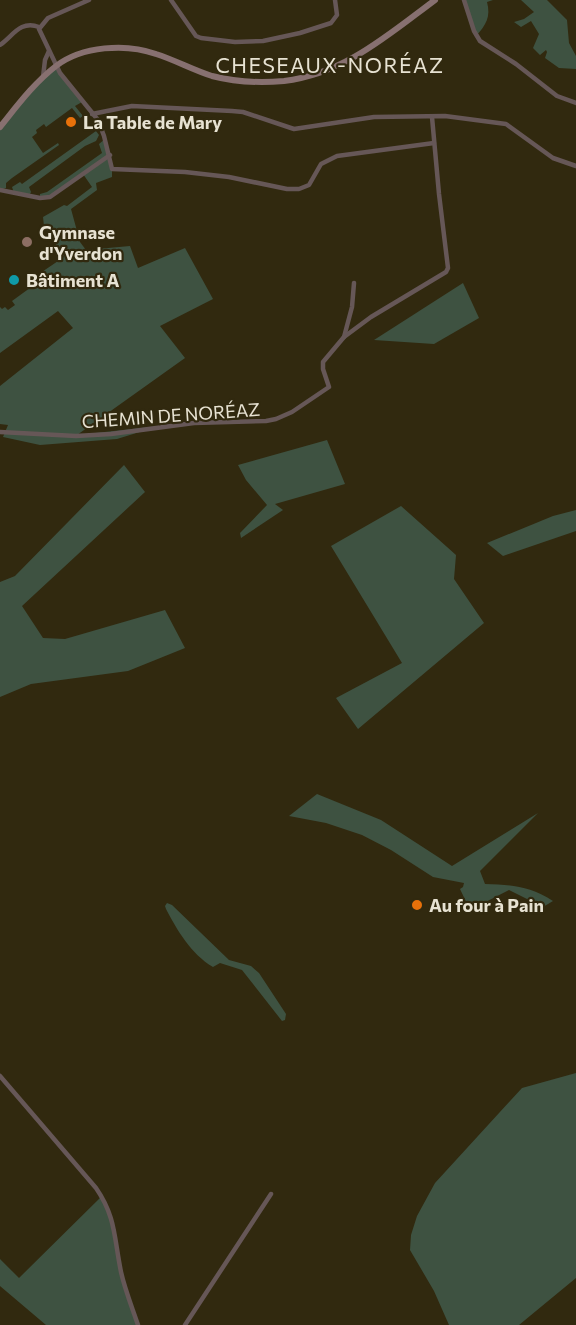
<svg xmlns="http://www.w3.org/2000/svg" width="576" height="1325" font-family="Commissioner,sans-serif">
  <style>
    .green { fill: #3e5241 }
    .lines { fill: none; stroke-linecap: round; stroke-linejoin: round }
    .street { stroke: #665757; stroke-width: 4.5 }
    .secondary { stroke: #877070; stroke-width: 6 }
    .food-dot { fill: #e8710a; stroke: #31290f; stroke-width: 2 }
    .education-dot { fill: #8d6e63; stroke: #31290f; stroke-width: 2 }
    .culture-dot { fill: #0f9aa8; stroke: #31290f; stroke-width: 2 }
    .labels { text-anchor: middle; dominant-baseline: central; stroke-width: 4.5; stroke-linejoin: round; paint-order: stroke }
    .poi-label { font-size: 18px; font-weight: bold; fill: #e7e2d2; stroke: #31290f; text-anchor: start }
    .street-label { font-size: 18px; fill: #e7e2d2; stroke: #31290f }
    .quarter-label { font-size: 21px; letter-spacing: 1.5px; fill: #e7e2d2; stroke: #31290f }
  </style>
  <rect width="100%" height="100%" fill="#31290f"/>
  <g class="green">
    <path d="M 464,0 L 493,0 L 487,2 C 491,17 486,25 476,36 Z"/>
    <path d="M 521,0 L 547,0 L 567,20 L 569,43 L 576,56 L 576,69 L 559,68 L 545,58 L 547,52 L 546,50 L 540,55 L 533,48 L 539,34 L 531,21 L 521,27 L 514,22 L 524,19 L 534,12 Z"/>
    <path d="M 56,66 L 82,102 L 75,106 L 83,116 L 80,118 L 72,108 L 46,127 L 44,124 L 36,130 L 37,133 L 32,137 L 43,153 L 58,143 L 59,145 L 12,178 L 6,183 L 6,188 L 0,190 L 0,127 Z"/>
    <path d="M 96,131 L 99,135 L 96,141 L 85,146 L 29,187 L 31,192 L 29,196 L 14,193 L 12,187 L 20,182 L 22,184 Z"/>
    <path d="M 105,139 L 112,169 L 112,177 L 96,183 L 97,190 L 71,209 L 80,242 L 86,250 L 130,246 L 138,268 L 185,248 L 213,299 L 160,326 L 185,358 L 77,435 L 159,426 L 117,439 L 40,445 L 3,437 L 8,425 L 0,424 L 0,386 L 73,328 L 58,311 L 0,353 L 0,307 L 2,309 L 5,307 L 8,310 L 15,305 L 12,301 L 34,285 L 30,280 L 64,257 L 44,226 L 43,217 L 64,205 L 67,206 L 92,187 L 83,174 L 57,194 L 40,198 L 40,194 L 47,192 L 102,153 L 99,144 Z"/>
    <path d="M 463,283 L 479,318 L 434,344 L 374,340 Z"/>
    <path d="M 327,440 L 345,484 L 275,504 L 283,510 L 241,538 L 240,533 L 267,505 L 246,480 L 238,465 Z"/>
    <path d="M 124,465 L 145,492 L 22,606 L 43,638 L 65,639 L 165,610 L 185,648 L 128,671 L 31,684 L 0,697 L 0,582 L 15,576 Z"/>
    <path d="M 401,506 L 456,555 L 454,579 L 484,623 L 358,729 L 336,698 L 402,663 L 331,546 Z"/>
    <path d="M 576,510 L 576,531 L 503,556 L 487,543 L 553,516 Z"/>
    <path d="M 317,794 L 381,820 L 452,866 L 538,813 L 480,871 L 485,884 C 513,885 529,886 553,901 L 543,907 L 509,890 L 470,910 L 460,889 L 463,887 L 464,883 L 433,877 L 391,850 L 362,835 L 326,823 L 289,816 Z"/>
    <path d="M 167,903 L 172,905 L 229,960 L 251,966 L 259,973 L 286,1014 L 285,1020 L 282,1021 L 242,970 L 220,963 L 213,967 C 191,954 177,930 166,909 L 165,906 Z"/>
    <path d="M 576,1073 L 576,1278 L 519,1325 L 449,1325 L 434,1291 L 410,1250 L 411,1235 L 417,1216 L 435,1183 L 522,1088 Z"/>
    <path d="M 102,1196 L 107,1206 L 119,1262 L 138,1325 L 46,1325 L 0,1286 L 0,1259 L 19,1278 Z"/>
  </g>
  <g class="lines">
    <g class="street">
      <path d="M 89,0 L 48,18 L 39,29 L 60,73 L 98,120 L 104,136 L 112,169 L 185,172 L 229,177 L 287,189 L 299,189 L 309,185 L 321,164 L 337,156 L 434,143"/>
      <path d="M 171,0 L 196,36 L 201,38 L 235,42 L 263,41 L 300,33 L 331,23 L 337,15 L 335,0"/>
      <path d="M 464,0 L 474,31 L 480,41 L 516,64 L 557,96 L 576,103"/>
      <path d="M 0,45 C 13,36 20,20 39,27"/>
      <path d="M 43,77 L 45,60 L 49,51"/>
      <path d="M 92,114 L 132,106 L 232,111 L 243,112 L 294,129 L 374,117 L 445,116 L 506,124 L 553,158 L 576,166"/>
      <path d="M 0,190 L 40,198 L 50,197 L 110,155"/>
      <path d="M 344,337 L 371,317 L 446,272 L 448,268 L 439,194 L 432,117"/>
      <path d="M 0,432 L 76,436 L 111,434 L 194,423 L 266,421 L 276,419 L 292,412 L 329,387 L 323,369 L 323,362 L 344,337 L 352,307 L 354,283"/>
      <path d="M 0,1076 L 96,1188 C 116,1217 114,1238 121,1272 C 125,1290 132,1307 138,1325"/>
      <path d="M 185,1325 L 271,1194"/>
    </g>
    <path class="secondary" d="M 0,127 C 17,106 34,83 56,66 C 82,46 126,43 156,54 C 175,60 193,70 212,76 C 235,82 260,83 284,81 C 344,74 388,35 435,0"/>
  </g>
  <g class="food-dot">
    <circle cx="71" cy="122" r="6"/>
    <circle cx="417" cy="905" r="6"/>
  </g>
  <circle class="education-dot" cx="27" cy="242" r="6"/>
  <circle class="culture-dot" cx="14" cy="280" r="6"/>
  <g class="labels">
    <g class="poi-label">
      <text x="83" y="122">La Table de Mary</text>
      <text x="39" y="232">Gymnase<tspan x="39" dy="21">d'Yverdon</tspan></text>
      <text x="26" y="280">Bâtiment A</text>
      <text x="429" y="905">Au four à Pain</text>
    </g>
    <g class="street-label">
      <text transform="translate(171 415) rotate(-4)">CHEMIN DE NORÉAZ</text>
    </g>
    <g class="quarter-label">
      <text x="330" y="64">CHESEAUX-NORÉAZ</text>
    </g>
  </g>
</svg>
